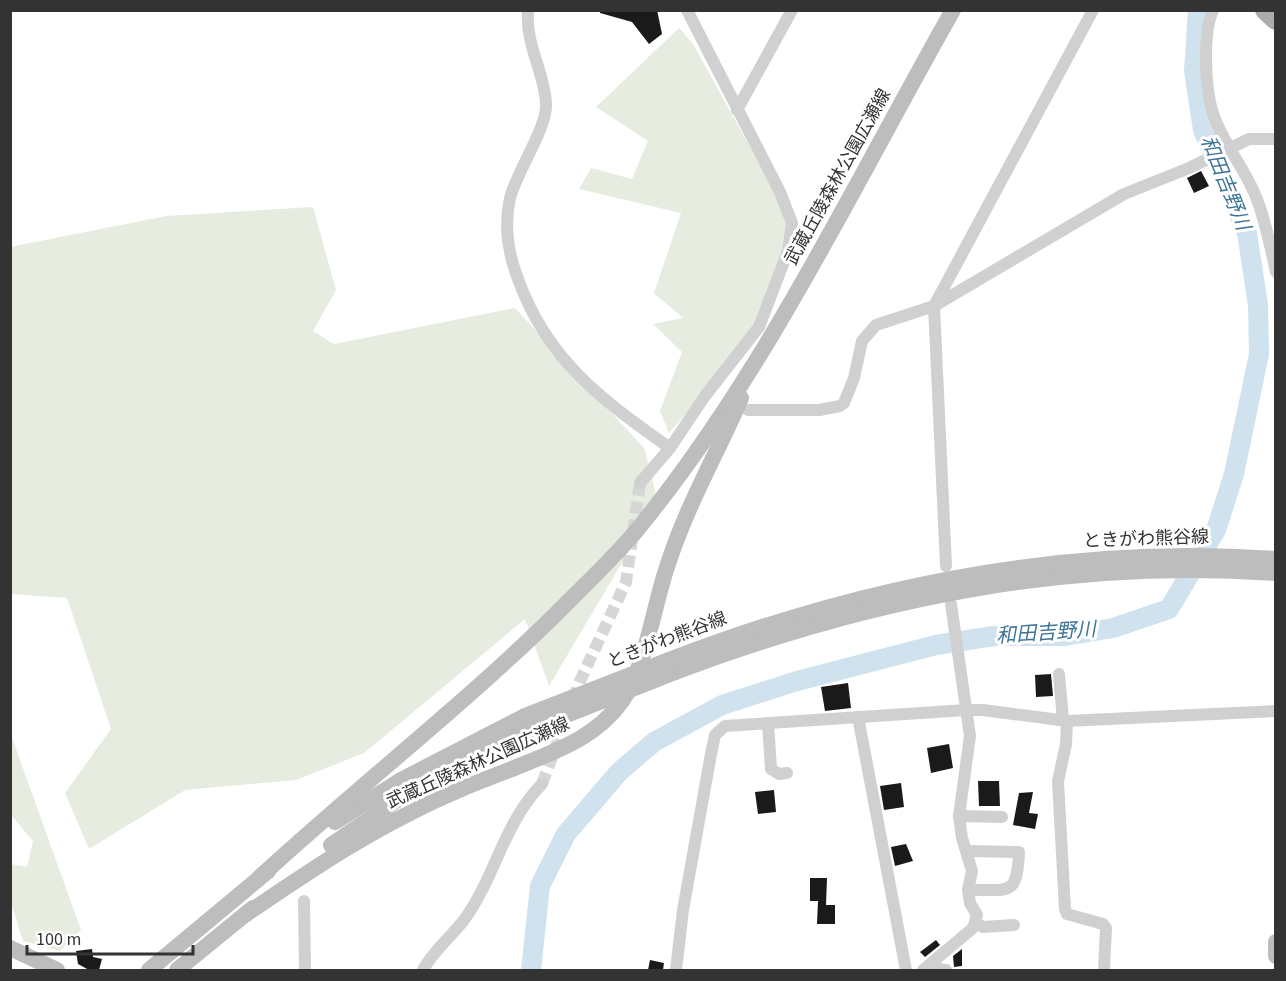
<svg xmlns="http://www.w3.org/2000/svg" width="1286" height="981" font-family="'Source Sans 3','Noto Sans JP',sans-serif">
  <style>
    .green { fill: #e6ecdf }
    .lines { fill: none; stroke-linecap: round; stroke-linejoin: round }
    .river { stroke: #cfe2ee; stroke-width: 20 }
    .building { fill: #1a1a1a }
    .street-tunnel { stroke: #d6d6d6; stroke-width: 12; stroke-dasharray: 12 6; stroke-linecap: butt }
    .street { stroke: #d0d0d0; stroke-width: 12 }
    .secondary { stroke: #bdbdbd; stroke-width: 16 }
    .primary { stroke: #ababab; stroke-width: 20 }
    .secondary-bridge { stroke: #bdbdbd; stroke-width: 16 }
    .labels { text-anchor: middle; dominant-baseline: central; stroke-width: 6; stroke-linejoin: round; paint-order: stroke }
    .street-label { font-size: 18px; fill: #333; stroke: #fff }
    .water-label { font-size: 20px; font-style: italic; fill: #3f7597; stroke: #fff }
  </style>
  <rect width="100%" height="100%" fill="#fff"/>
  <g class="green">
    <path d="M 679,28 L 693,44 L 792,223 L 747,343 L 669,433 L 660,411 L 682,352 L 653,324 L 683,318 L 654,293 L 681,213 L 579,189 L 591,168 L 632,179 L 648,141 L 596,107 Z"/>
    <path d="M 313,207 L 336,290 L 313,331 L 334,344 L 515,308 L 644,448 L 658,502 L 549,686 L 525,619 L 364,753 L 296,780 L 185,790 L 89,849 L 65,793 L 111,729 L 67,598 L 11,594 L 10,247 L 166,216 Z"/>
    <path d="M 11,735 L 81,930 L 60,951 L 23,941 L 11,903 L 11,864 L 27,867 L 33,841 L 11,815 Z"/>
  </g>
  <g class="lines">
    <path class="river" d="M 531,970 L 540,886 L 566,834 L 619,772 L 654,742 L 722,705 L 797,681 L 936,645 L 994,636 L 1065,636 L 1113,628 L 1169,609 L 1216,530 L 1234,474 L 1259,354 L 1258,305 L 1247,233 L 1203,130 L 1194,71 L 1198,10"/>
  </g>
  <g class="building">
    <path d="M 600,10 L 657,10 L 662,34 L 649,44 L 632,22 L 600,13 Z"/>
    <path d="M 1201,171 L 1209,186 L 1194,193 L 1187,178 Z"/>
    <path d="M 1051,674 L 1053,696 L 1036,697 L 1035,675 Z"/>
    <path d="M 848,683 L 851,708 L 825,711 L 821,687 Z"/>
    <path d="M 949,744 L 953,768 L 931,773 L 927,748 Z"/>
    <path d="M 978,781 L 999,781 L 1000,806 L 979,806 Z"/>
    <path d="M 901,783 L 904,807 L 884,810 L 880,786 Z"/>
    <path d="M 774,790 L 776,812 L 758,814 L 755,792 Z"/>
    <path d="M 1033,792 L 1029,813 L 1038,814 L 1035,829 L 1013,825 L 1019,793 Z"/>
    <path d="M 906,844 L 913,861 L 895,866 L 891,847 Z"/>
    <path d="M 810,878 L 827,878 L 826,905 L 835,905 L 835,924 L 817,924 L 818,901 L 810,901 Z"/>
    <path d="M 936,940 L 940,945 L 925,957 L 920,952 Z"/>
    <path d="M 92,949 L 93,957 L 102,959 L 99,970 L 89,970 L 78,964 L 76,951 Z"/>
    <path d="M 962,949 L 962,966 L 954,967 L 953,956 Z"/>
    <path d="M 650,960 L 664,963 L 663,970 L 648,970 Z"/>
  </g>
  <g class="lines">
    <path class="street-tunnel" d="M 542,784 L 580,681 L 626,582 L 640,483"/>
    <g class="street">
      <path d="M 528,10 C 525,45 545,73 546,104 C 547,128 517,171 510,198 C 504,225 508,253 518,279 C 547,360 602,400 670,448"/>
      <path d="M 1213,10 C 1202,35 1205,94 1215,119 C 1225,145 1243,167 1254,192 C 1265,217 1270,246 1276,272"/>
      <path d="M 737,110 L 792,10"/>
      <path d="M 748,410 L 819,410 L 840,406 L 844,403 L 854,378 L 862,341 L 876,325 L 934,306 L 1124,194 L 1189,168 L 1249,139 L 1276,139"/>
      <path d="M 640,483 L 670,448 L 705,396 L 759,327 L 788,251 L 792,223 L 780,192 L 687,10"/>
      <path d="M 946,566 L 934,306 L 1093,10"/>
      <path d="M 1059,674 L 1063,720"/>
      <path d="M 858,717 L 906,970"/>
      <path d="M 1067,721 L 1066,744 L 1058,781 L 1065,909 L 1067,914 L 1103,924 L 1106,928 L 1104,970"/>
      <path d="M 768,723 L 771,769 L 779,774 L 787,773"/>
      <path d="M 959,816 L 1002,817"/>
      <path d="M 966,851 L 1019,852 C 1017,898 1009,889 968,890"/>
      <path d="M 304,901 L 305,970"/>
      <path d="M 976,923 L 983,927 L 1014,925"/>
      <path d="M 927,967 L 946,970"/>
      <path d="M 423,970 C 433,951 450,938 464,920 C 495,878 504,822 542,784"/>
      <path d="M 676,970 L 683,910 L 711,754 L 715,735 L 725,726 L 966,710 L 983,710 L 1067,721 L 1276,711"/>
      <path d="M 923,970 L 973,928 L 977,915 L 970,903 L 968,890 L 972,871 L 962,838 L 959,816 L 970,736 L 951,604"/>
    </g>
    <g class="secondary">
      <path d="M 669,660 C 864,585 1066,544 1276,559"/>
      <path d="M 675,672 C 868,599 1068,558 1276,573"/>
      <path d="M 335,822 L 401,780 L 525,716"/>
      <path d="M 331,845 L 409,792 L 531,729"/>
      <path d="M 260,877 C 362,783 473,698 571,599 C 593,577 617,554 637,530 C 766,372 853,186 953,10"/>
      <path d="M 246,914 C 300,878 353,841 412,812 C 444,795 478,782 512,769 C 553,752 595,739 622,701 C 646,668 654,603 668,564 C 687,505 717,454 741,398"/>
      <path d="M 1276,942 L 1276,956"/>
      <path d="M 10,948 L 57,970"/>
      <path d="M 149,970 L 268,871"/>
      <path d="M 177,970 L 253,908"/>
    </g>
    <path class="primary" d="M 1265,10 L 1276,20"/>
    <g class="secondary-bridge">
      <path d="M 525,716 L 669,660"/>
      <path d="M 531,729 L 675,672"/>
    </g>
  </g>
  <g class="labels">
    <g class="street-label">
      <text transform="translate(838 177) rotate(-61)">武蔵丘陵森林公園広瀬線</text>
      <text transform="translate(1146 539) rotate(-2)">ときがわ熊谷線</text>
      <text transform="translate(667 640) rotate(-21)">ときがわ熊谷線</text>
      <text transform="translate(478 763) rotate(-24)">武蔵丘陵森林公園広瀬線</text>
    </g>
    <g class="water-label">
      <text transform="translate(1225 183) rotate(68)">和田吉野川</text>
      <text transform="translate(1046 633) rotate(-4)">和田吉野川</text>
    </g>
  </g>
  <rect width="1286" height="981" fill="none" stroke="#333333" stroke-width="24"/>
  <path d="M27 945v9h166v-9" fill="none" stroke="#333333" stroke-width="3"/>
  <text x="36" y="945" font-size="18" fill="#333333" stroke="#ffffff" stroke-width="4.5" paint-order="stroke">100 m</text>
</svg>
